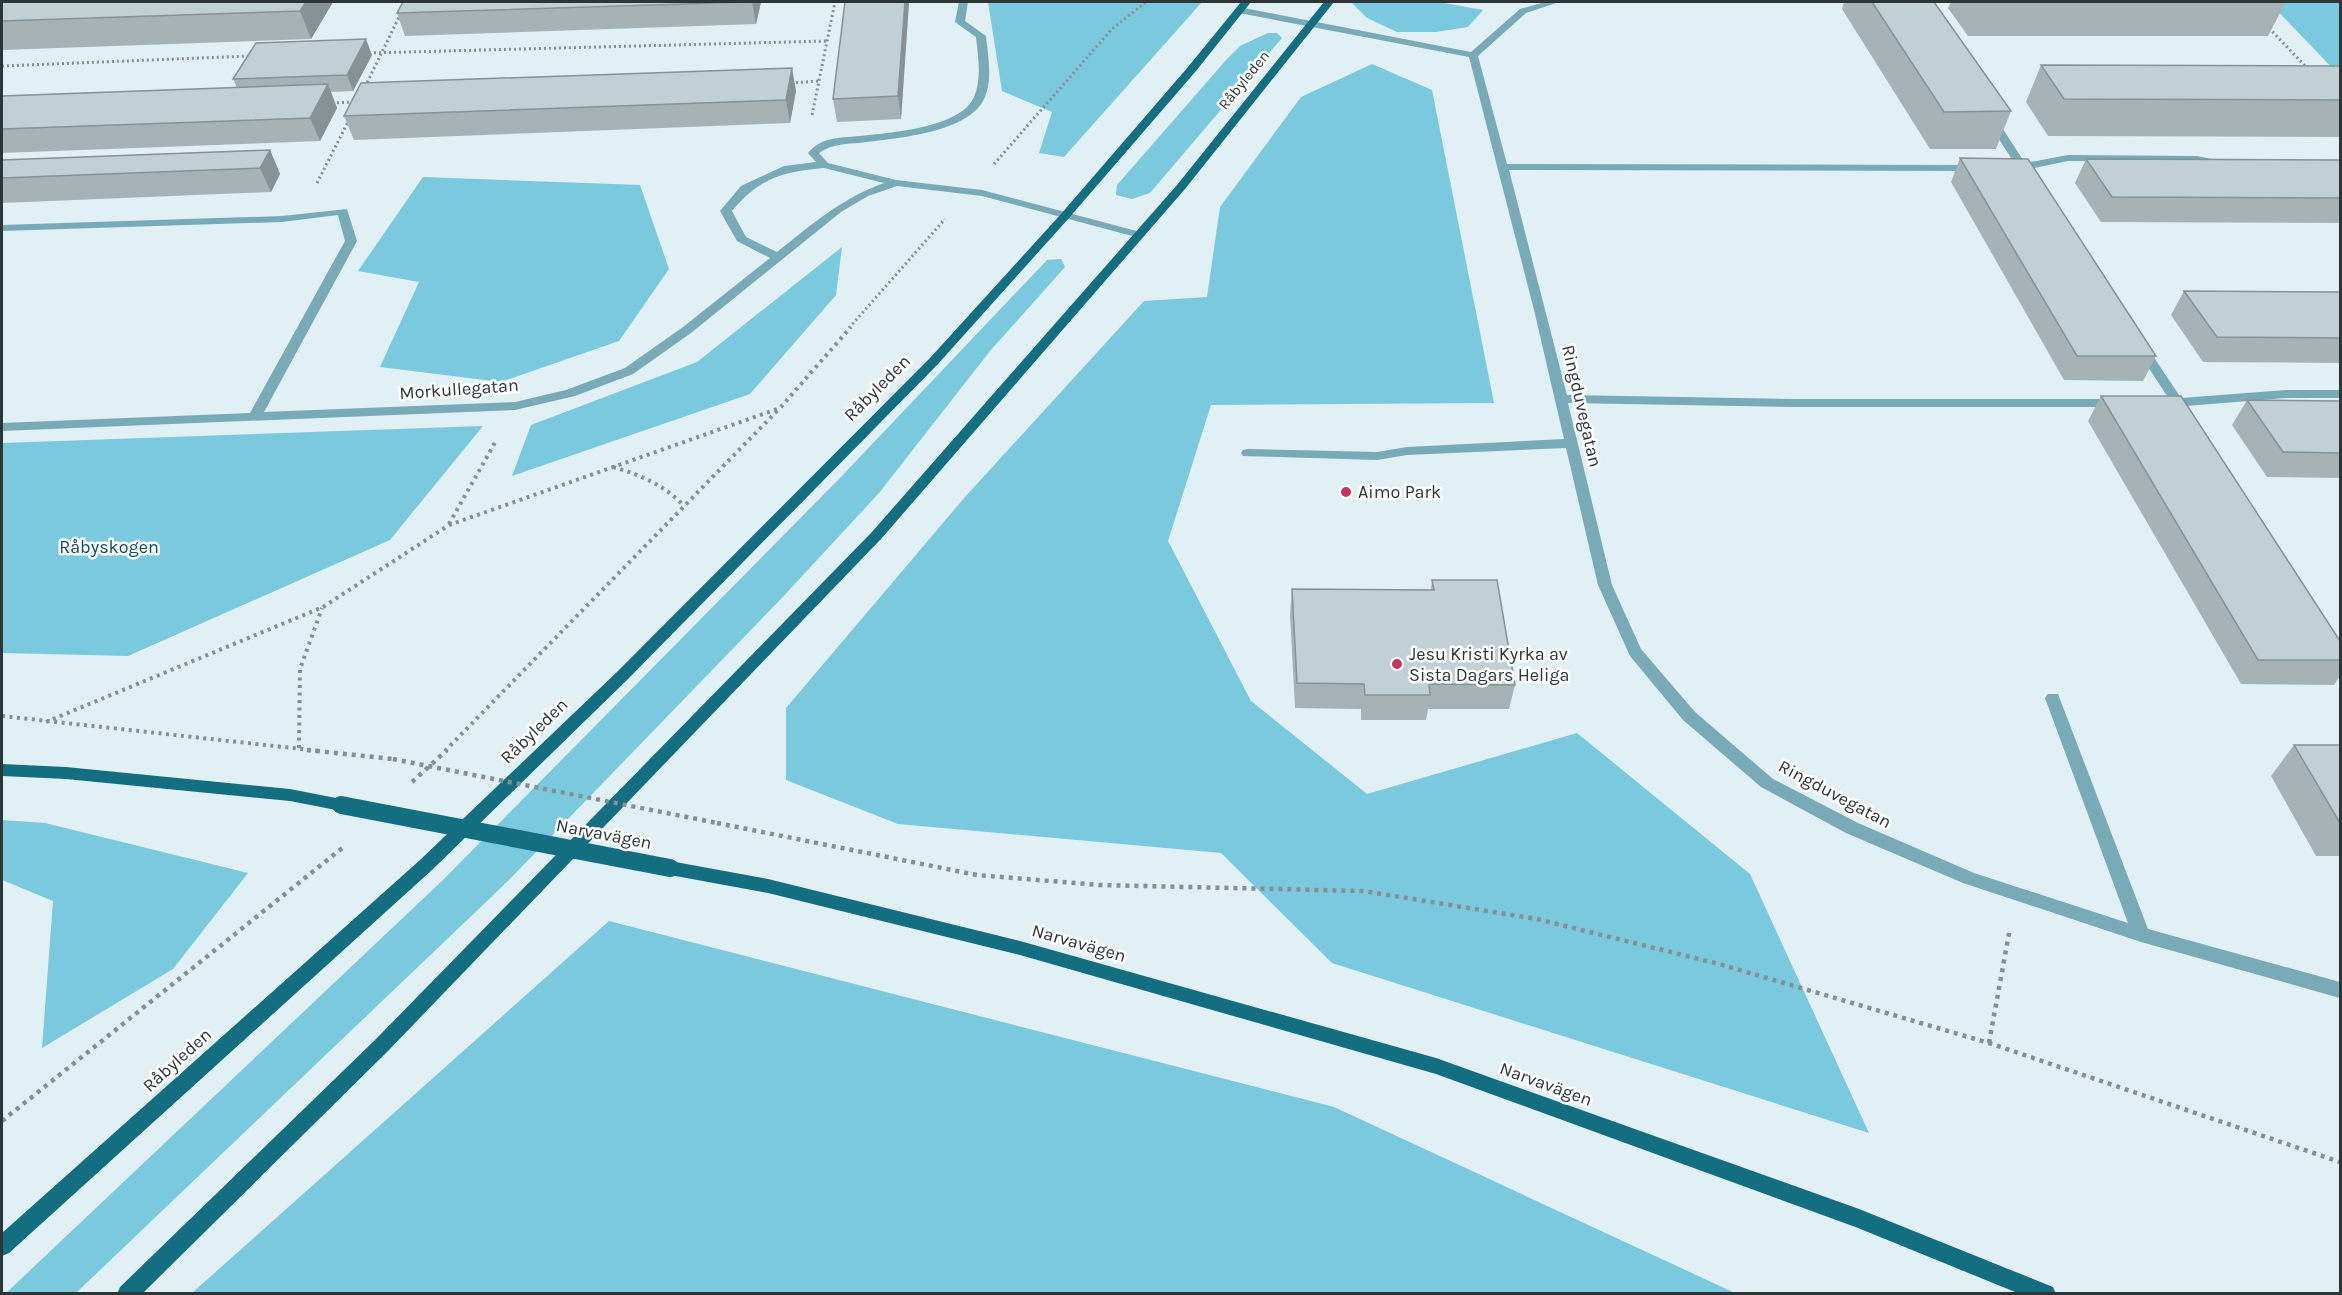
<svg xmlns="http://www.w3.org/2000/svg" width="2342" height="1295" font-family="Karla,sans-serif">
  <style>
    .green { fill: #7ac9df }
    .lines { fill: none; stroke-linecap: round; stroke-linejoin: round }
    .path-far2 { stroke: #859093; stroke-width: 3; stroke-dasharray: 2 3; stroke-linecap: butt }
    .path-far1 { stroke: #859093; stroke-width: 4; stroke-dasharray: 3 4.5; stroke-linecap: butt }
    .path { stroke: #859093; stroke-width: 4.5; stroke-dasharray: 4 5; stroke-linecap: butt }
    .minor { fill: #79aab8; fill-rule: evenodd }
    .major { fill: #146e82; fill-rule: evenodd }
    .path-bridge { stroke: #859093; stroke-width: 4.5; stroke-dasharray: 4 5; stroke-linecap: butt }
    .major-bridge { stroke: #146e82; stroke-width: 18 }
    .wall { fill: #a5b3b6 }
    .shaded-wall { fill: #869294 }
    .building { fill: #c0d0d4; stroke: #869294; stroke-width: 1.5 }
    .poi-dot { fill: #c43661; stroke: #fff; stroke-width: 2 }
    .labels { text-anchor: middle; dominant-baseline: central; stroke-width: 5; stroke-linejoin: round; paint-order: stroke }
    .far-street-label { font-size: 15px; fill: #2e3536; stroke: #fff }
    .street-label { font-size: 18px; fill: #2e3536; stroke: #fff }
    .poi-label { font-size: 18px; fill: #2e3536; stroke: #fff; text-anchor: start }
    .park-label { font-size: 18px; fill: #0f4a57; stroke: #fff }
  </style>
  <rect width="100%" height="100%" fill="#e0f0f5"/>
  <g class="green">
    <path d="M 988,2 L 1202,2 L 1064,157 L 1039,153 L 1052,112 L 1002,91 Z"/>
    <path d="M 1353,2 L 1439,2 L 1483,10 L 1468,27 L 1436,32 L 1397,32 L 1367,18 L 1352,3 Z"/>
    <path d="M 2269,2 L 2340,2 L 2340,76 Z"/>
    <path d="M 1268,33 L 1277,33 L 1282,38 L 1150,193 L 1132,199 L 1116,195 L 1117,185 L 1227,59 L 1240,46 Z"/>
    <path d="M 1372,64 L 1432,90 L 1494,403 L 1211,405 L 1168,541 L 1251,701 L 1367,794 L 1577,733 L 1750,874 L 1869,1133 L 1332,963 L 1221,853 L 898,824 L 786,780 L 786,708 L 965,497 L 1144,301 L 1207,297 L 1220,207 L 1301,97 Z"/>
    <path d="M 423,177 L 640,185 L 669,269 L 619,341 L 501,382 L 380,367 L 419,282 L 358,271 Z"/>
    <path d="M 842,247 L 836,295 L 750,394 L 512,476 L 531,425 L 697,362 Z"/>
    <path d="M 1061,259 L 1065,267 L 990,351 L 879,493 L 779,601 L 508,881 L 76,1293 L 5,1294 L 444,879 L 839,479 L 1047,260 Z"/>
    <path d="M 483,426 L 390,540 L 128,656 L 2,653 L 2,443 Z"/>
    <path d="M 2,820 L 45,823 L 248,873 L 173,969 L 42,1048 L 53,901 L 2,880 Z"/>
    <path d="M 609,921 L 1334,1107 L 1735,1293 L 192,1293 Z"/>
  </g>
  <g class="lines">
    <g class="path-far2">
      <path d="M 2269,28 L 2307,68"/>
      <path d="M 369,53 L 827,41"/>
      <path d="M 2,66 L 250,56"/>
      <path d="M 791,83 L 819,81"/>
      <path d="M 365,87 L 400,15"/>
      <path d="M 332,103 L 355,102"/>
      <path d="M 812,115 L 835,2"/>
      <path d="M 994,164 L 1112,29 L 1146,2"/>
      <path d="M 317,183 L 349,120"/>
      <path d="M 849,328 L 945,219"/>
    </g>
    <g class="path-far1">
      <path d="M 613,467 C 641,475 664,485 684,506"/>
      <path d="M 449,524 L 497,439"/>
      <path d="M 2,716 L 320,751"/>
      <path d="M 46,722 L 323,607 L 449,525 L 780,408 L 851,327"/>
      <path d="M 299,748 L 300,669 L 322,608"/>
      <path d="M 445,751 L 779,409"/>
    </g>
    <g class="path">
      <path d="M 307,750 L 393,759"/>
      <path d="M 412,782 L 447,750"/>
      <path d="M 717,823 L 977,875 L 1099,885 L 1363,891 L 1537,919 L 1719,964 L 1989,1043 L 2340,1162"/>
      <path d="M 1989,1043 L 2010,928"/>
      <path d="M 2,1121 L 346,845"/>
    </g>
    <g class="minor">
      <path d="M 959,2 L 968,2 L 965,21 L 986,36 C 988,56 993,80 984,99 C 969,132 899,138 867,142 C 850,144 833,143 819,153 L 828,163 L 896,180 L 982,190 L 1144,233 L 1144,237 L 1136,237 L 982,196 L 897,186 L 868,196 L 841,212 L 691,333 L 633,374 L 575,396 L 515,410 L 2,431 L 2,423 L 250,413 L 345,241 L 338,215 L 282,222 L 2,231 L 2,225 L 282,216 L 347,209 L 357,241 L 264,412 L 515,402 L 566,390 L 625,368 L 683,327 L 770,258 L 737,241 L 720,211 L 741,186 L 784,166 L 816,162 L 808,153 C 821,137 839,138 859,136 C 888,133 961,128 974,97 C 982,79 978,56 976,37 L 955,22 ZM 824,168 L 884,183 C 842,198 811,225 777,252 L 746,237 L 732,211 C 759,178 782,172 824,168 Z"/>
      <path d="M 1545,2 L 1559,2 L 1526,13 L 1478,56 L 1507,164 L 1975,165 L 1980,168 L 1975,171 L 1509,170 L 1567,395 L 1795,399 L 2116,399 L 2122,403 L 2116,407 L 1795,407 L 1568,403 L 1612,585 L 1641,649 L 1695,712 L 1773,779 L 1858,823 L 1974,873 L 2128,923 L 2045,698 L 2048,694 L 2058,694 L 2148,929 L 2340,982 L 2340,998 L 2141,942 L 1963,883 L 1846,833 L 1761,787 L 1683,720 L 1630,656 L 1598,585 L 1566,448 L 1407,455 L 1377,460 L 1243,456 L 1241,453 L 1243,450 L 1248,449 L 1377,452 L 1407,447 L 1564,439 L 1534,310 L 1469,57 L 1239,13 L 1234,10 L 1239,7 L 1471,52 L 1520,9 Z"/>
      <path d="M 1991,116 L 1995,117 L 2025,163 L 2068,155 L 2197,156 L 2227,162 L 2228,164 L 2223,167 L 2197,162 L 2068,161 L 2029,169 L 2033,174 L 2027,177 L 2023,176 L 2019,170 L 2014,171 L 2009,168 L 2015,164 L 1986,119 Z"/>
      <path d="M 2141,343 L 2145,344 L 2181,398 L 2286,390 L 2340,390 L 2340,398 L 2286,398 L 2186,406 L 2188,409 L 2187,412 L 2177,412 L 2174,407 L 2162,406 L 2161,403 L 2169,399 L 2135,347 Z"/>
    </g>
    <g class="major">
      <path d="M 1241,2 L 1251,2 L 1196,71 L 1069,218 L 938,364 L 628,679 L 432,870 L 9,1253 L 2,1256 L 2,1233 L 420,860 L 618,671 L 930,358 L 1061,214 L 1188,67 Z"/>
      <path d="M 1324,2 L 1334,2 L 1185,189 L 881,539 L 388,1051 L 142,1294 L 117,1294 L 120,1287 L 376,1039 L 871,533 L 1177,185 Z"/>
      <path d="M 2,764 L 66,767 L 290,789 L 341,799 L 347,800 L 349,805 L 347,810 L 341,811 L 290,801 L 66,779 L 2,776 Z"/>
      <path d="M 670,861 L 768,879 L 1020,941 L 1436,1058 L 1859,1209 L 2053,1287 L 2056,1294 L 2020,1294 L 1858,1228 L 1436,1074 L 1020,955 L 768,893 L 670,875 L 664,873 L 662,868 L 664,863 Z"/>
    </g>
    <path class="path-bridge" d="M 393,759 L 717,823"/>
    <path class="major-bridge" d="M 341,805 L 670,868"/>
  </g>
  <g class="wall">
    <path d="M 2,2 L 333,2 L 311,39 L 2,50 Z"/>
    <path d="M 761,2 L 756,24 L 405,36 L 397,13 Z"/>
    <path d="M 909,2 L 901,119 L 837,122 L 833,99 Z"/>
    <path d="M 1844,2 L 1934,2 L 2011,111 L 1996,149 L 1930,149 L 1842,9 Z"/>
    <path d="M 1951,2 L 2286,2 L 2268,36 L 1968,36 L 1948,8 Z"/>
    <path d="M 372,55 L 353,91 L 331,92 L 337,108 L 320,141 L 2,153 L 2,96 L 237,88 L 233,79 Z"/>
    <path d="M 2041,65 L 2340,66 L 2340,137 L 2048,136 L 2026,102 Z"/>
    <path d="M 796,91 L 790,123 L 354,140 L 344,116 Z"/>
    <path d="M 270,150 L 280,174 L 271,192 L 2,203 L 2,160 Z"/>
    <path d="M 1960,158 L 2156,356 L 2143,381 L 2064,380 L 1951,182 Z"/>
    <path d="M 2086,159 L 2340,160 L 2340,223 L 2101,222 L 2075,183 Z"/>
    <path d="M 2184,291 L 2340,292 L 2340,363 L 2203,362 L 2171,315 Z"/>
    <path d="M 2101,396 L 2340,641 L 2340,676 L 2334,685 L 2241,684 L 2088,421 Z"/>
    <path d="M 2247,400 L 2340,401 L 2340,478 L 2267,477 L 2232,425 Z"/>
    <path d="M 1432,580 L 1515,685 L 1509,709 L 1428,709 L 1426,720 L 1361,720 L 1361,709 L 1295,708 L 1290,614 L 1292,589 L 1431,590 Z"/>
    <path d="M 2294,745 L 2340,745 L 2340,856 L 2316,856 L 2271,776 Z"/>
  </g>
  <g class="shaded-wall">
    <path d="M 306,2 L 333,2 L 311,39 L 300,11 Z"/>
    <path d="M 752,2 L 761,2 L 756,24 Z"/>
    <path d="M 905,2 L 909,2 L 901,119 L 898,96 Z"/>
    <path d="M 366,39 L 372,55 L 353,91 L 347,75 Z"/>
    <path d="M 792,68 L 796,91 L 790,123 L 786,100 Z"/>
    <path d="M 328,84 L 337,108 L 320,141 L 310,118 Z"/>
    <path d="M 270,150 L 280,174 L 271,192 L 260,168 Z"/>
  </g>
  <g class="building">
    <path d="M 2,2 L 306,2 L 300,11 L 2,21 Z"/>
    <path d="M 403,2 L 748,2 L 397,13 Z"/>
    <path d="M 845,2 L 905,2 L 898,96 L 833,99 Z"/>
    <path d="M 1872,2 L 1934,2 L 2011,111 L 1944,112 Z"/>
    <path d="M 366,39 L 347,75 L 233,79 L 256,43 Z"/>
    <path d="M 2041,65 L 2340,66 L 2340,100 L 2064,99 Z"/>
    <path d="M 792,68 L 786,100 L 344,116 L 361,83 Z"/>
    <path d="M 328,84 L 310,118 L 2,129 L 2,96 Z"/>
    <path d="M 270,150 L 260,168 L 2,178 L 2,160 Z"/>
    <path d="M 1960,158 L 2028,159 L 2156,356 L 2077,356 Z"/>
    <path d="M 2086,159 L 2340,160 L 2340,198 L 2112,197 Z"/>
    <path d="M 2184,291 L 2340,292 L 2340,338 L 2217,337 Z"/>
    <path d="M 2101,396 L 2181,396 L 2340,641 L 2340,660 L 2258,660 Z"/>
    <path d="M 2247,400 L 2340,401 L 2340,453 L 2283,452 Z"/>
    <path d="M 1432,580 L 1497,580 L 1515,685 L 1429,684 L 1430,695 L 1365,695 L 1364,684 L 1297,683 L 1292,589 L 1434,590 Z"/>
    <path d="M 2294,745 L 2340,745 L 2340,823 Z"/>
  </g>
  <g class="poi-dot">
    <circle cx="1346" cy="492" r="6"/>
    <circle cx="1397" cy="664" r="6"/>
  </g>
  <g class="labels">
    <g class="far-street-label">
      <text transform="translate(1244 80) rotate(-51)">Råbyleden</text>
    </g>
    <g class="street-label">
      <text transform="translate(877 388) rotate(-45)">Råbyleden</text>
      <text transform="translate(459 389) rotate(-4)">Morkullegatan</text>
      <text transform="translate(1582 406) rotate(77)">Ringduvegatan</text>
      <text transform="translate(534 731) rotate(-44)">Råbyleden</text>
      <text transform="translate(1835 794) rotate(28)">Ringduvegatan</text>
      <text transform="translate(604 834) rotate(11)">Narvavägen</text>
      <text transform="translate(1079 943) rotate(16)">Narvavägen</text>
      <text transform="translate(177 1060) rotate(-42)">Råbyleden</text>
      <text transform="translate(1546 1084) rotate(20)">Narvavägen</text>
    </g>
    <g class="poi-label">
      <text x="1358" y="492">Aimo Park</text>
      <text x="1409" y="654">Jesu Kristi Kyrka av<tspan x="1409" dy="21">Sista Dagars Heliga</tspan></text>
    </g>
    <g class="park-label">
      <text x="109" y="547">Råbyskogen</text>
    </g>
  </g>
  <rect width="2342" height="1295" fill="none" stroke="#2e3536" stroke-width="6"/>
</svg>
